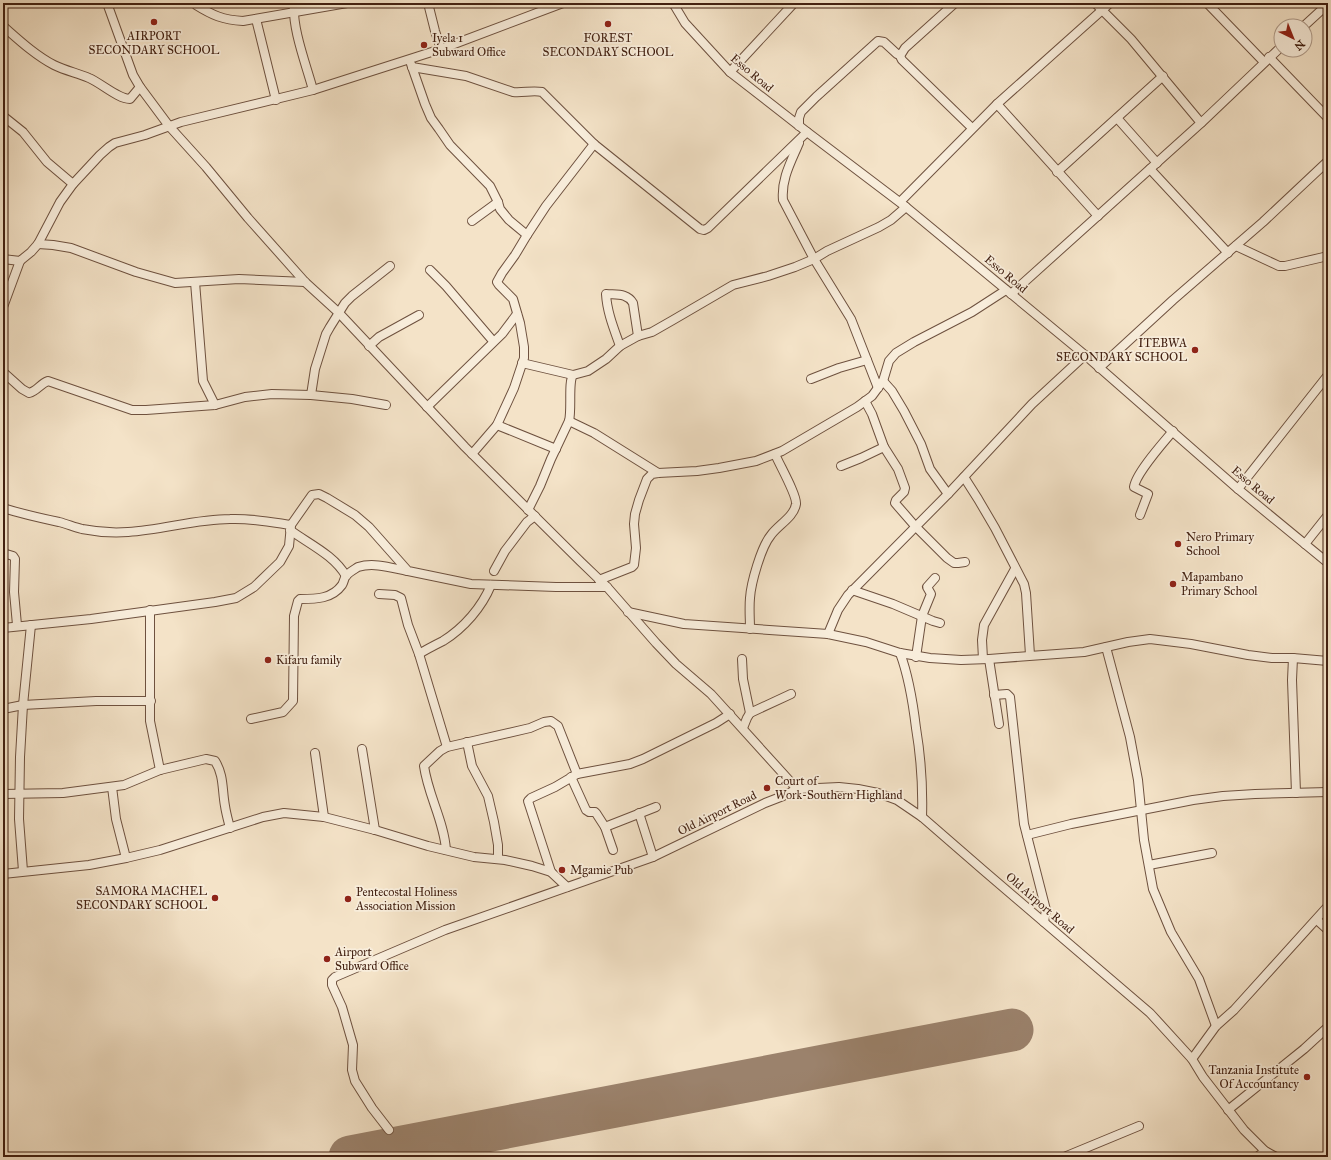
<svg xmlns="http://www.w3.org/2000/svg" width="1331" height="1160" font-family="'IM FELL Great Primer',serif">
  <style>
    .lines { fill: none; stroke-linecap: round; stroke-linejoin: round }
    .runway { stroke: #9b826c; stroke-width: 43 }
    .minor-casing { stroke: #6e513f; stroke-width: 10 }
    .minor { stroke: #f8eddb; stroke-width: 8 }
    .poi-dot { fill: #8f2418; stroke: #f8eddb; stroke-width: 1.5 }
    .labels { text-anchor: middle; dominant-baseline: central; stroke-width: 3.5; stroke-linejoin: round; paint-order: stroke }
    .poi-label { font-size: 12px; fill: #422011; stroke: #f8eddb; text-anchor: start }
    .street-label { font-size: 12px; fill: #422011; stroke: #f8eddb }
  </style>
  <rect width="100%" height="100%" fill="#f4e3c8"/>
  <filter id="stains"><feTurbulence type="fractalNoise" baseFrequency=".005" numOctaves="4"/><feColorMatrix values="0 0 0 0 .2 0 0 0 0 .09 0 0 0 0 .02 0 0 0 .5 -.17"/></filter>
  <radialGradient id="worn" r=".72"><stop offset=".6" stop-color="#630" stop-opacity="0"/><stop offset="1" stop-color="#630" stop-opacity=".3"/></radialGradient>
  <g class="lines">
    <path class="runway" d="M 350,1157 L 1012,1030"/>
    <g class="minor-casing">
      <g id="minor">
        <path d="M 107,3 L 133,75 L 140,87 L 169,126 L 206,167 L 248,218 L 305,282 L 339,313 L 465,447 L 581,562 L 607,587 L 656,643 L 676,664 L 711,694 L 797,789"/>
        <path d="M 294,3 C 292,29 306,64 313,90"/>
        <path d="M 428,3 L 435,31 L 441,49"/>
        <path d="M 673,3 L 685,23 L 730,72 L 807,132 L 906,207 L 1085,355 L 1238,489 L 1328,563"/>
        <path d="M 955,3 L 905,48 L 900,56 L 902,60 L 972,128"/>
        <path d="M 1095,3 L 1131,39 L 1201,123"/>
        <path d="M 1207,3 L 1264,62"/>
        <path d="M 196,5 C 212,15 223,20 243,21 L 347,3"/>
        <path d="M 256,19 L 276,100"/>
        <path d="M 3,26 C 19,40 35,55 54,65 C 66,71 78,73 89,78 C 101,83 118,99 130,99 L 140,87"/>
        <path d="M 1304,26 L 1328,4"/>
        <path d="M 1269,57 L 1328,118"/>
        <path d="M 411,64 L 425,104 L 431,118 L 439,129 L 450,145 L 490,186 L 498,202 L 500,209 L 509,220 L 527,235 L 515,255 L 502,273 L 497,282 L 499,285 L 513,299 L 520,323 L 524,347 L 524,358 L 514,388 L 497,425 L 472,454"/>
        <path d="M 412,67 L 466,76 L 513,92 C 523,93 533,90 542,92 L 594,144 L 700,229 L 704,230 L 708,228 L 807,132"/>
        <path d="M 730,72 L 794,3"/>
        <path d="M 997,104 L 1098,216"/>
        <path d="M 3,116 L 23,132 L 47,162 L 73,184"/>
        <path d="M 1117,118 L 1157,163"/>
        <path d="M 799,126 L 799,118 L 801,112 L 816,97 L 878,41 L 884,42 L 897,54 L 900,54"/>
        <path d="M 799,143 C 791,162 781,179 783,200 L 814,259 L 851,319 L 878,388"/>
        <path d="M 1150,169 L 1228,253"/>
        <path d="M 1057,172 L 1163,76"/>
        <path d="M 900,202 L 997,104 L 1110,3"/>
        <path d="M 472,221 L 498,202"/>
        <path d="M 527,235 L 546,206 L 594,144"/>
        <path d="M 38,244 L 53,245 L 71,248 L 136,272 L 175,283 L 239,279 L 305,282"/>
        <path d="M 1236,246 L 1279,266 L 1285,266 L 1328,256"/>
        <path d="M 3,259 L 20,261 L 31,252 L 38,244 L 60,202 L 73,184 L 100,155 L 109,147 L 115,143 L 145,135 L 181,122 L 313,90 L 441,49 L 563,3"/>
        <path d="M 430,270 L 446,286 L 493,341"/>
        <path d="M 195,282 L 203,381 L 215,405"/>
        <path d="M 1011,294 L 1201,123 L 1281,47"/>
        <path d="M 3,307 L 20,261"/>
        <path d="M 369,346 L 379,337 L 419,315"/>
        <path d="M 620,346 C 614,329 607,312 606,294 C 617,295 627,293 633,303 L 638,336"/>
        <path d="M 522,363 L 573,375"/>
        <path d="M 1099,368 L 1173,300 L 1263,222 L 1328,161"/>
        <path d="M 3,372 L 22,389 L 29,393 C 37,391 40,384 48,381 L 132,410 L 146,410 L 215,405 L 245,397 L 272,394 L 311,395 L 315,369 L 326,334 L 330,327 L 345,303 L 352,296 L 390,266"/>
        <path d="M 811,379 L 839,368 L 867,360"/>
        <path d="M 883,381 L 892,391 L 904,411 L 921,444 L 930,469 L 948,494"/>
        <path d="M 311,395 L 352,399 L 386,405"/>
        <path d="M 865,401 L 872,414 L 884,447 L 898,469 L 905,488 L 904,492 L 896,500 L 895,503 L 915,526 L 947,558 L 954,563 L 958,563 L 965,562"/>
        <path d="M 427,407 L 502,334 L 517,314"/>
        <path d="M 569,421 L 594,433 L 658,473"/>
        <path d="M 497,425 L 556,449"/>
        <path d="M 841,466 L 861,458 L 884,447"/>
        <path d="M 964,477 L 978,499 L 995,528 L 1024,584 L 1026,593 L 1030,655"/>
        <path d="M 1238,489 L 1328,375"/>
        <path d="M 3,508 C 22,514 40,518 59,522 C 67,524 74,527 82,529 C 97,532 113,533 128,532 C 162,530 196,519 230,519 C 251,518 271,522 291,525"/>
        <path d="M 528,510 L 540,486 L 551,459 L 569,421 C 572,409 568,382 573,375 L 588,371 L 606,359 L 620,346 L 638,336 L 652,332 L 673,320 L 733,285 L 768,276 L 795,267 L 814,259 L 827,251 L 879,227 L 891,220 L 906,207"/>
        <path d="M 1140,515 L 1148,494 L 1134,487 C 1136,473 1163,443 1173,431"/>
        <path d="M 290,530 C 309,544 334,555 346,576"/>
        <path d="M 1305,544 L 1328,515"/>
        <path d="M 3,553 L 13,556 L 15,559 L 14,592 L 17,625"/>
        <path d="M 494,571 L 505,551 L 527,522 L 535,516"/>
        <path d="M 599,580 L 632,567 L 634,565 L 636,548 L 634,524 L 635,514 L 639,500 L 647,479 L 652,474 L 658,473 L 697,471 L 719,468 L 756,461 L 782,451 L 857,407 L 872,396 L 883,381 L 889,361 L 896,353 L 914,342 L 972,312 L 1006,290"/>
        <path d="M 852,590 L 893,604 L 933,621 L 940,623"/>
        <path d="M 379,594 L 395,595 L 401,598 L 408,625 L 419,654 L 447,747"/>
        <path d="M 150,610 L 150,721 L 160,770"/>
        <path d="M 628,612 L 684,624 L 828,634 L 866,642 L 900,653 L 930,658 L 961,660 L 989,659 L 1084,652 L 1128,642 L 1150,639 L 1191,644 L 1248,655 L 1272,658 L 1293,658 L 1328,661"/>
        <path d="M 3,628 L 91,619 L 215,602 L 236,598 L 254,587 L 280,562 L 289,546 L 291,525 L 312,495 L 319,494 L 327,498 L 355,515 L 369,527 L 408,571 L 471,584 L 556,587 L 607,587"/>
        <path d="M 750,629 C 750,619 749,608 750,598 C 751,583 761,547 771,535 C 778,525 794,517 796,504 C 797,495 779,464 775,454"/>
        <path d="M 828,634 L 838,610 L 848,595 L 948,494 L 1032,404 L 1085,355"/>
        <path d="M 1106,647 L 1130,737 L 1138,780 L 1144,840 L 1153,889 L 1171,932 L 1199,979 L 1216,1026"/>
        <path d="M 900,653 C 909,677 913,703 916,728 C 921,758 923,786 922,817"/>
        <path d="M 419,654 C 427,649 435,645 443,641 C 464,628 482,607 491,585"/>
        <path d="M 916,657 L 922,616 L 931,594 L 927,587 L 935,578"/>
        <path d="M 1293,658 L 1292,680 L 1296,793"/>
        <path d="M 742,659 L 743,679 L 750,713"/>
        <path d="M 983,659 L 982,640 L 984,625 L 1015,569"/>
        <path d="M 989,659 L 999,724"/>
        <path d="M 994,695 L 1007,694 L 1010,697 L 1024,824 L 1046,910 L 1044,922"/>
        <path d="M 3,709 L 23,705 L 96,701 L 151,701"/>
        <path d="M 251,719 L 283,712 L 293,701 L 294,616 L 298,601 L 300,599 C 316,599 332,599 342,585 C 344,582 344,578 346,576 C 348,573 355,569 358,567 C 374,562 392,568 407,571"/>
        <path d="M 743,728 L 747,718 L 750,713 L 791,694"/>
        <path d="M 467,742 L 472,766 L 488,796 L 494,822 L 498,845 L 498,859"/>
        <path d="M 362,749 L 375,830"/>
        <path d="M 315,753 L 324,817"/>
        <path d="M 571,777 L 586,810 L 589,812 L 595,812 L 596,813 L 605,827 L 613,850"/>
        <path d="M 112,787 L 116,819 L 126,858"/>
        <path d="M 3,794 L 63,793 L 124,785 L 160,770 L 206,759 L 215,761 C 224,775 222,790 225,806 C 226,813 228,820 230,828"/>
        <path d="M 639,813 L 653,857"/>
        <path d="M 605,827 L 656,807"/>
        <path d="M 1027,835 L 1071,824 L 1193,800 L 1223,796 L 1255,794 L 1328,792"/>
        <path d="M 446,850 C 444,821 428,795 424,766 L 440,751 L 447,747 L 530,728 L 544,722 L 551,721 L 558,726 L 577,774 L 630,764 L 643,759 L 716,723 L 730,714"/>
        <path d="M 1149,865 L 1212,853"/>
        <path d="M 23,871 L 19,819 L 20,757 L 23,705 L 31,625"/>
        <path d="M 551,872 L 528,801 L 531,798 L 555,787 L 577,774"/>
        <path d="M 3,874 L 89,865 L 126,858 L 160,850 L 263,817 L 284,813 L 324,817 L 375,830 L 428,846 L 474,857 L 505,860 L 532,866 L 551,872 L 567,887"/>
        <path d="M 1317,920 L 1328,930"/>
        <path d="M 1192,1059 L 1216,1026 L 1234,1010 L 1328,906"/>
        <path d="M 1228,1110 L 1304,1049 L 1328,1027"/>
        <path d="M 389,1130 L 372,1108 L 355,1081 L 352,1070 L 353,1045 L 342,1007 L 332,985 L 332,980 L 335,977 L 445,930 L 653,857 L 765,803 L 783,796 L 797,789 L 839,787 L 858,789 L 878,793 L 897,800 L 922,817 L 983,870 L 1150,1013 L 1192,1059 L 1203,1077 L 1244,1130 L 1265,1151 L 1276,1157"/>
        <path d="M 1064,1157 L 1139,1126"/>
        <path d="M 1257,1157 L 1265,1151"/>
      </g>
    </g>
    <use href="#minor" class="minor"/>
  </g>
  <g class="poi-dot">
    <circle cx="154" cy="22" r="4"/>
    <circle cx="608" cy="24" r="4"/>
    <circle cx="424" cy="45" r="4"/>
    <circle cx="1195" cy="350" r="4"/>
    <circle cx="1178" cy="544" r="4"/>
    <circle cx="1173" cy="584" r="4"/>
    <circle cx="268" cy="660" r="4"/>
    <circle cx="767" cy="788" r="4"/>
    <circle cx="562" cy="870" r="4"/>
    <circle cx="215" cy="898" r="4"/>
    <circle cx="348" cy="899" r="4"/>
    <circle cx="327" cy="959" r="4"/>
    <circle cx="1307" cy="1077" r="4"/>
  </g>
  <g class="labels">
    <g class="poi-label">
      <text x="154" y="36" text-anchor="middle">AIRPORT<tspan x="154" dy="14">SECONDARY SCHOOL</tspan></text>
      <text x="432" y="38">Iyela 1<tspan x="432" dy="14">Subward Office</tspan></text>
      <text x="608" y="38" text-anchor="middle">FOREST<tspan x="608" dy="14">SECONDARY SCHOOL</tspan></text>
      <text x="1187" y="343" text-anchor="end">ITEBWA<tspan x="1187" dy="14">SECONDARY SCHOOL</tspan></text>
      <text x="1186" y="537">Nero Primary<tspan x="1186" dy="14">School</tspan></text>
      <text x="1181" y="577">Mapambano<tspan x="1181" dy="14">Primary School</tspan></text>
      <text x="276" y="660">Kifaru family</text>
      <text x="775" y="781">Court of<tspan x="775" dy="14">Work-Southern Highland</tspan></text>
      <text x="570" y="870">Mgamie Pub</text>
      <text x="207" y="891" text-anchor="end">SAMORA MACHEL<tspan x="207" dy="14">SECONDARY SCHOOL</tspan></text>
      <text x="356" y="892">Pentecostal Holiness<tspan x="356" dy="14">Association Mission</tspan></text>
      <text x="335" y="952">Airport<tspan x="335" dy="14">Subward Office</tspan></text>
      <text x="1299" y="1070" text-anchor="end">Tanzania Institute<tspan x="1299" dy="14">Of Accountancy</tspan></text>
    </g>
    <g class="street-label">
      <text transform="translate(752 73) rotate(40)">Esso Road</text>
      <text transform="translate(1006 274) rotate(40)">Esso Road</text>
      <text transform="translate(1253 485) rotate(40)">Esso Road</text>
      <text transform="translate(717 813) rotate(-26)">Old Airport Road</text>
      <text transform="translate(1040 903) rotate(41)">Old Airport Road</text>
    </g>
  </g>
  <rect width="1331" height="1160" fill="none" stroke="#f4e3c8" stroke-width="16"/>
  <rect x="4" y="4" width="1323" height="1152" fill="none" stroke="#422011" stroke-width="2"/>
  <rect x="8" y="8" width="1315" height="1144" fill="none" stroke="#422011"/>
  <g transform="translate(1293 38) rotate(137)"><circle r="19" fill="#f8eddb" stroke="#af9b8a"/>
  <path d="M0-3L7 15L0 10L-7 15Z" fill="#8f2418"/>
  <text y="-6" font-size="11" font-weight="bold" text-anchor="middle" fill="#422011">N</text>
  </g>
  <rect width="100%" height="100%" filter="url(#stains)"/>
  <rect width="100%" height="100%" fill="url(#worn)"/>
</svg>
